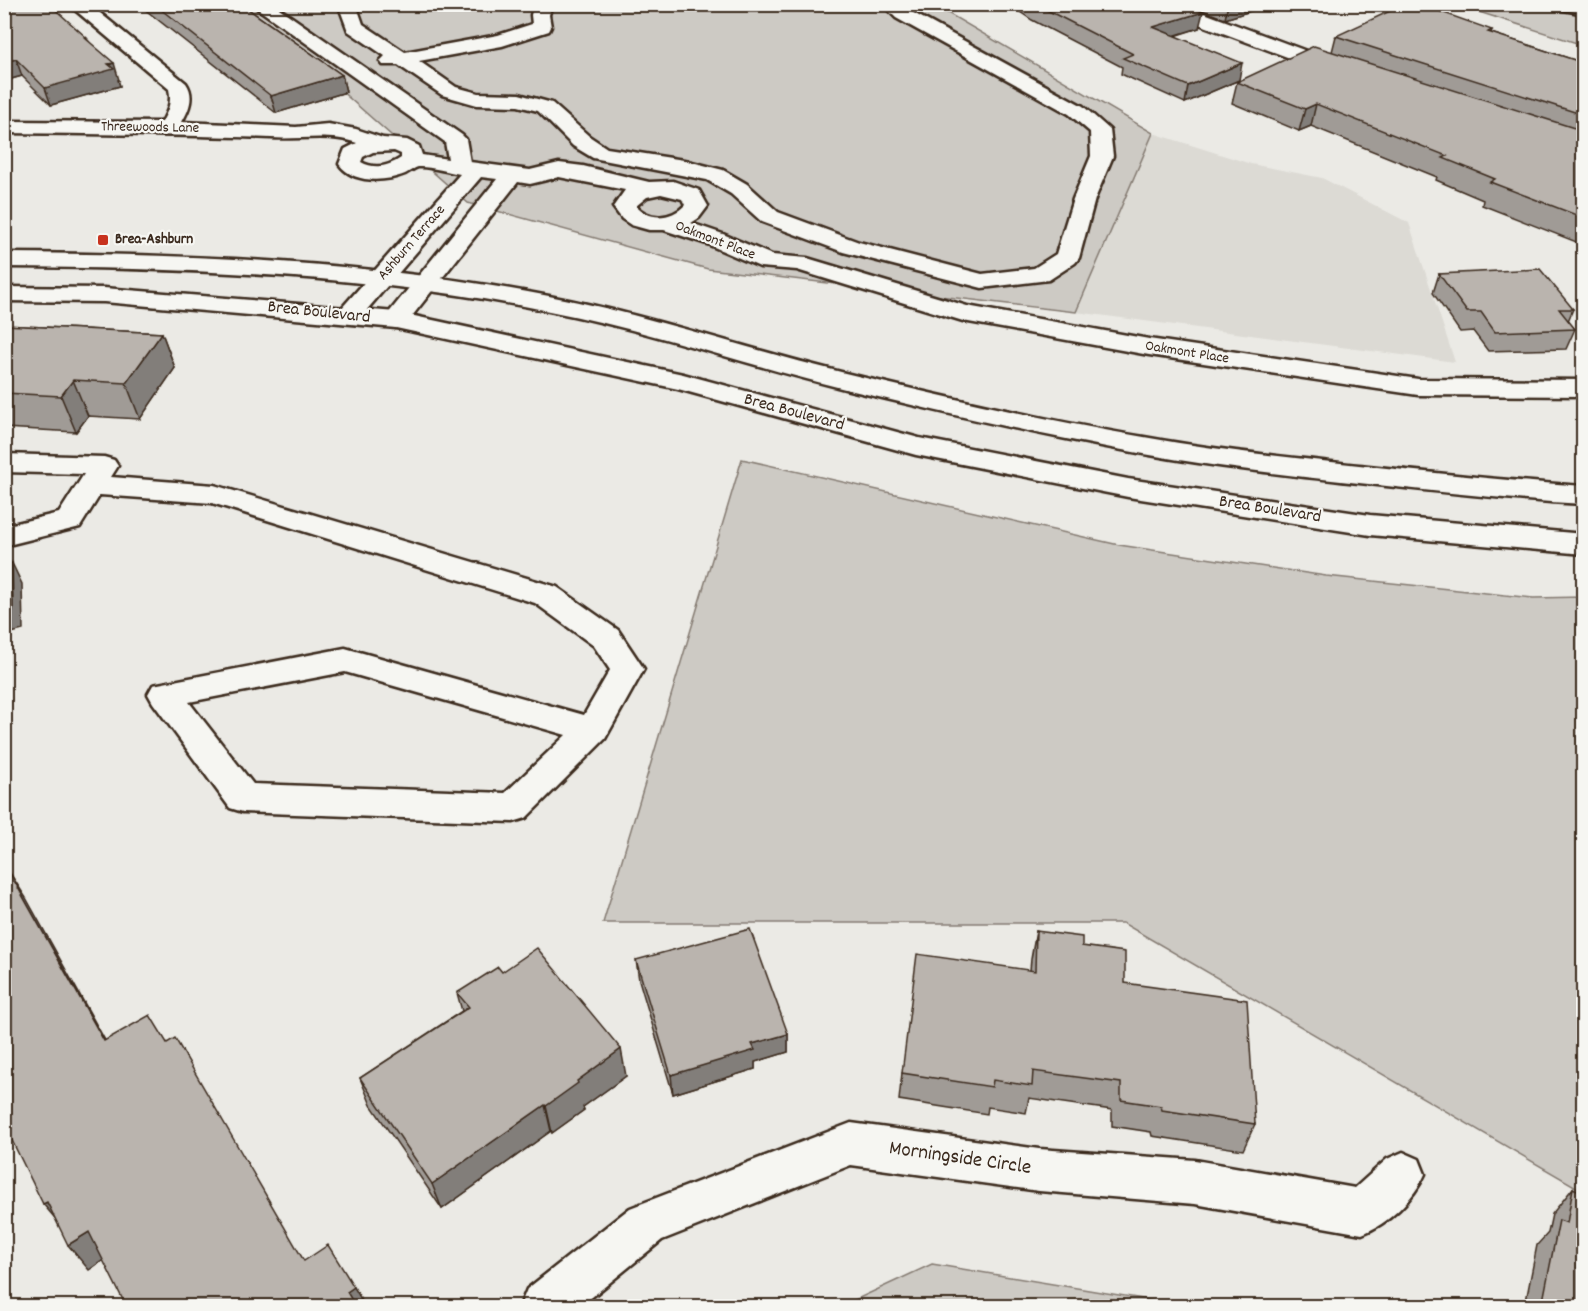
<svg xmlns="http://www.w3.org/2000/svg" width="1588" height="1311" font-family="Dekko,sans-serif">
  <style>
    .built { fill: #dcdad4 }
    .green { fill: #cdcac4; stroke: #847a71; stroke-width: 1.5 }
    .lines { fill: none; stroke-linecap: round; stroke-linejoin: round }
    .minor-casing { stroke: #3b2a1e; stroke-width: 5 }
    .major-casing { stroke: #3b2a1e; stroke-width: 5 }
    .minor { fill: #f6f6f2; fill-rule: evenodd }
    .major { fill: #f6f6f2; fill-rule: evenodd }
    .wall { fill: #a09b96; stroke: #3b2a1e; stroke-width: 1.5 }
    .shaded-wall { fill: #827e7a; stroke: #3b2a1e; stroke-width: 1.5 }
    .building { fill: #bab4ae; stroke: #3b2a1e; stroke-width: 1.5 }
    .poi-dot { fill: #c8321e; stroke: #f6f6f2; stroke-width: 2 }
    .labels { text-anchor: middle; dominant-baseline: central; stroke-width: 4.5; stroke-linejoin: round; paint-order: stroke }
    .far-street-label { font-size: 15px; fill: #3b2a1e; stroke: #f6f6f2 }
    .far-poi-label { font-size: 15px; font-weight: bold; fill: #3b2a1e; stroke: #f6f6f2; text-anchor: start }
    .street-label { font-size: 18px; fill: #3b2a1e; stroke: #f6f6f2 }
    .near-street-label { font-size: 21px; fill: #3b2a1e; stroke: #f6f6f2 }
  </style>
  <rect width="100%" height="100%" fill="#ebeae5"/>
  <filter id="ink" filterUnits="userSpaceOnUse"><feTurbulence type="fractalNoise" baseFrequency=".0167" numOctaves="2"/><feDisplacementMap in="SourceGraphic" scale="12" xChannelSelector="R" yChannelSelector="G"/><feConvolveMatrix kernelMatrix="1 2 1 2 8 2 1 2 1" color-interpolation-filters="sRGB"/></filter>
  <g filter="url(#ink)">
    <path class="built" d="M 1153,133 L 1251,164 L 1322,178 L 1409,223 L 1455,362 L 1076,312 Z"/>
    <g class="green">
      <path d="M 244,5 L 934,5 L 1153,133 L 1076,312 L 708,269 L 468,203 Z"/>
      <path d="M 1457,5 L 1583,5 L 1583,45 Z"/>
      <path d="M 742,459 L 1119,545 L 1326,576 L 1533,598 L 1583,597 L 1583,1191 L 1123,923 L 603,923 Z"/>
      <path d="M 932,1264 L 1185,1306 L 842,1306 Z"/>
    </g>
    <g class="lines">
      <g class="minor-casing">
        <g id="minor">
          <path d="M 68,4 L 89,4 L 186,83 C 195,96 189,110 182,122 L 296,127 L 328,124 L 356,129 L 383,138 L 407,140 L 419,146 L 422,155 L 448,159 L 445,142 L 251,4 L 273,4 L 462,135 L 466,139 L 470,162 L 530,170 L 559,163 L 583,166 L 649,182 L 673,181 L 699,190 L 708,206 L 699,218 L 691,223 L 723,234 L 772,255 L 807,258 L 967,306 L 1149,339 L 1418,379 L 1584,380 L 1584,396 L 1418,395 L 1149,355 L 963,321 L 797,270 L 760,267 L 707,244 L 664,230 L 649,230 L 631,225 L 622,219 L 613,207 L 625,190 L 559,177 L 530,184 L 518,182 L 405,325 L 396,328 L 387,325 L 383,320 L 387,315 L 497,179 L 481,177 L 358,320 L 349,323 L 340,320 L 336,315 L 340,310 L 460,174 C 450,172 427,166 418,167 C 414,168 409,172 405,174 C 385,182 353,184 339,164 L 345,149 L 357,143 C 328,133 301,140 271,138 C 182,135 93,134 4,133 L 4,121 L 162,122 C 168,111 172,102 169,89 ZM 394,151 L 401,154 L 401,158 C 389,166 375,170 361,162 L 363,157 L 373,152 ZM 661,194 L 682,199 L 685,205 C 672,219 649,221 636,206 L 647,197 Z"/>
          <path d="M 338,4 L 356,4 L 363,24 L 405,52 L 498,35 L 532,24 L 531,15 L 534,4 L 552,4 L 549,15 L 551,27 L 549,31 L 502,46 L 419,61 L 456,87 L 478,93 L 519,94 L 552,103 L 589,136 L 607,148 L 684,160 L 723,170 L 747,184 L 778,212 L 859,242 L 982,274 L 1034,268 L 1056,254 L 1073,199 L 1091,156 L 1090,132 L 1069,114 L 896,18 L 882,4 L 902,4 L 908,10 L 1083,106 L 1110,130 L 1113,156 L 1095,199 L 1079,258 L 1075,263 L 1049,280 L 982,288 L 843,252 L 762,222 L 731,194 L 707,180 L 593,158 L 573,146 L 538,111 L 518,106 L 477,105 L 442,95 L 398,65 L 383,65 L 380,61 L 385,56 L 348,31 Z"/>
          <path d="M 1153,4 L 1180,4 L 1344,65 L 1347,69 L 1344,73 L 1330,73 L 1156,8 Z"/>
          <path d="M 1551,4 L 1584,4 L 1584,14 L 1554,8 Z"/>
          <path d="M 4,454 L 104,457 L 114,460 L 118,466 L 111,477 L 214,485 L 557,587 L 618,630 L 644,669 L 605,739 L 526,818 L 513,822 L 243,812 L 230,808 L 153,703 L 148,694 L 153,685 L 345,648 L 584,715 L 610,670 L 594,646 L 535,603 L 212,503 L 100,495 L 80,527 L 4,546 L 4,526 L 59,513 L 84,474 L 4,472 ZM 345,672 L 566,735 L 505,793 L 253,784 L 189,702 Z"/>
          <path d="M 851,1123 L 1039,1149 L 1195,1160 L 1355,1188 L 1387,1159 L 1403,1152 L 1419,1159 L 1425,1174 C 1414,1199 1388,1224 1362,1234 L 1195,1204 L 1039,1191 L 851,1165 L 662,1240 L 581,1306 L 520,1306 L 527,1289 L 630,1208 Z"/>
        </g>
      </g>
      <g class="major-casing">
        <g id="major">
          <path d="M 4,253 C 187,254 370,261 549,296 C 649,315 746,349 845,373 C 944,397 1044,420 1144,437 C 1215,450 1287,457 1359,465 C 1434,473 1508,481 1584,486 L 1584,504 C 1508,500 1434,491 1359,483 C 1287,475 1215,467 1144,454 C 1043,436 944,413 845,389 C 746,365 649,330 549,311 C 370,275 187,268 4,267 Z"/>
          <path d="M 4,287 L 104,288 L 396,312 L 683,374 L 919,438 L 1128,479 L 1370,515 L 1584,534 L 1584,554 L 1370,535 L 1128,497 L 916,455 L 678,389 L 396,328 L 104,302 L 4,301 Z"/>
        </g>
      </g>
      <use href="#minor" class="minor"/>
      <use href="#major" class="major"/>
    </g>
    <g class="wall">
      <path d="M 4,4 L 88,40 L 119,80 L 118,80 L 120,86 L 51,105 L 22,76 L 4,81 Z"/>
      <path d="M 138,4 L 241,4 L 342,75 L 346,92 L 276,113 Z"/>
      <path d="M 1008,4 L 1184,4 L 1199,28 L 1174,36 L 1239,80 L 1185,103 L 1121,74 L 1122,67 L 1032,20 Z"/>
      <path d="M 1187,4 L 1273,4 L 1225,19 Z"/>
      <path d="M 1492,30 L 1491,33 L 1584,63 L 1584,245 L 1482,205 L 1483,200 L 1436,180 L 1437,177 L 1311,126 L 1299,131 L 1232,103 L 1237,82 L 1332,52 L 1336,36 Z"/>
      <path d="M 1439,274 L 1573,309 L 1568,321 L 1575,329 L 1566,349 L 1488,351 L 1473,331 L 1460,332 L 1433,293 Z"/>
      <path d="M 4,325 L 162,333 L 175,368 L 140,419 L 88,416 L 76,432 L 4,428 Z"/>
      <path d="M 1036,931 L 1082,946 L 1125,983 L 1255,1124 L 1243,1150 L 1152,1136 L 1151,1132 L 1112,1126 L 1112,1110 L 1029,1098 L 1026,1113 L 988,1107 L 987,1114 L 899,1100 L 902,1073 L 1030,970 L 1031,959 Z"/>
      <path d="M 636,960 L 788,1034 L 788,1052 L 755,1062 L 755,1069 L 673,1094 L 639,980 Z"/>
      <path d="M 502,972 L 626,1076 L 583,1107 L 584,1110 L 552,1133 L 551,1131 L 442,1209 L 371,1105 L 360,1078 L 462,1011 L 457,993 Z"/>
      <path d="M 1573,1188 L 1584,1306 L 1525,1306 L 1537,1245 L 1548,1233 L 1552,1214 Z"/>
    </g>
    <g class="shaded-wall">
      <path d="M 1228,4 L 1273,4 L 1225,19 Z"/>
      <path d="M 1203,12 L 1199,28 L 1150,43 L 1153,27 Z"/>
      <path d="M 16,59 L 22,76 L 4,81 L 4,62 Z"/>
      <path d="M 114,63 L 119,80 L 118,80 L 120,86 L 51,105 L 45,88 Z"/>
      <path d="M 1242,63 L 1239,80 L 1185,103 L 1188,86 Z"/>
      <path d="M 342,75 L 346,92 L 276,113 L 271,96 Z"/>
      <path d="M 1316,104 L 1311,126 L 1299,131 L 1305,109 Z"/>
      <path d="M 162,333 L 175,368 L 140,419 L 126,383 Z"/>
      <path d="M 73,380 L 88,416 L 76,432 L 61,396 Z"/>
      <path d="M 12,563 L 22,584 L 23,630 L 4,635 L 4,612 Z"/>
      <path d="M 8,870 L 26,898 L 121,1069 L 104,1041 Z"/>
      <path d="M 788,1034 L 788,1052 L 755,1062 L 755,1069 L 673,1094 L 671,1075 L 752,1044 Z"/>
      <path d="M 621,1049 L 626,1076 L 583,1107 L 584,1110 L 552,1133 L 546,1106 L 577,1081 Z"/>
      <path d="M 545,1105 L 551,1131 L 442,1209 L 432,1184 Z"/>
      <path d="M 47,1202 L 64,1229 L 43,1204 Z"/>
      <path d="M 89,1232 L 109,1256 L 89,1270 L 68,1245 Z"/>
      <path d="M 354,1287 L 365,1306 L 355,1306 L 347,1292 Z"/>
    </g>
    <g class="building">
      <path d="M 4,4 L 49,4 L 87,38 L 85,38 L 114,63 L 108,64 L 114,69 L 45,88 L 16,59 L 4,62 Z"/>
      <path d="M 154,4 L 241,4 L 342,75 L 271,96 Z"/>
      <path d="M 1035,4 L 1184,4 L 1203,12 L 1153,27 L 1242,63 L 1188,86 L 1123,58 L 1133,54 Z"/>
      <path d="M 1405,4 L 1419,4 L 1492,30 L 1488,32 L 1584,63 L 1584,115 L 1336,36 Z"/>
      <path d="M 1314,46 L 1584,131 L 1584,218 L 1490,182 L 1495,179 L 1443,158 L 1447,156 L 1316,104 L 1305,109 L 1237,82 Z"/>
      <path d="M 1540,269 L 1573,309 L 1559,309 L 1575,329 L 1495,332 L 1481,312 L 1467,312 L 1439,274 Z"/>
      <path d="M 4,325 L 162,333 L 126,383 L 73,380 L 61,396 L 4,393 Z"/>
      <path d="M 12,563 L 13,610 L 4,612 L 4,565 Z"/>
      <path d="M 8,870 L 104,1041 L 150,1015 L 167,1043 L 175,1038 L 304,1261 L 328,1245 L 354,1287 L 347,1292 L 355,1306 L 126,1306 L 89,1232 L 68,1245 L 47,1202 L 43,1204 L 4,1124 L 4,871 Z"/>
      <path d="M 750,929 L 788,1034 L 752,1044 L 755,1050 L 671,1075 L 636,960 Z"/>
      <path d="M 1036,931 L 1082,937 L 1082,946 L 1125,952 L 1125,983 L 1247,1000 L 1255,1124 L 1162,1110 L 1161,1106 L 1121,1100 L 1121,1083 L 1033,1071 L 1032,1086 L 993,1080 L 992,1087 L 902,1073 L 917,954 L 1035,971 Z"/>
      <path d="M 537,948 L 621,1049 L 577,1081 L 578,1083 L 546,1106 L 545,1105 L 432,1184 L 360,1078 L 469,1007 L 457,993 L 498,967 L 502,972 Z"/>
      <path d="M 1573,1188 L 1584,1193 L 1584,1306 L 1542,1306 L 1559,1220 L 1567,1223 Z"/>
    </g>
  </g>
  <rect class="poi-dot" x="97" y="234" width="12" height="12" rx="3"/>
  <g class="labels">
    <g class="far-street-label">
      <text transform="translate(150 128) rotate(1)">Threewoods Lane</text>
      <text transform="translate(715 241) rotate(21)">Oakmont Place</text>
      <text transform="translate(412 243) rotate(-49)">Ashburn Terrace</text>
      <text transform="translate(1187 353) rotate(9)">Oakmont Place</text>
    </g>
    <g class="far-poi-label">
      <text x="115" y="240">Brea-Ashburn</text>
    </g>
    <g class="street-label">
      <text transform="translate(319 313) rotate(6)">Brea Boulevard</text>
      <text transform="translate(794 413) rotate(15)">Brea Boulevard</text>
      <text transform="translate(1270 510) rotate(9)">Brea Boulevard</text>
    </g>
    <g class="near-street-label">
      <text transform="translate(960 1159) rotate(8)">Morningside Circle</text>
    </g>
  </g>
  <rect width="1588" height="1311" fill="none" stroke="#f6f6f2" stroke-width="24"/>
  <rect x="12" y="12" width="1564" height="1287" fill="none" stroke="#3b2a1e" stroke-width="2" filter="url(#ink)"/>
</svg>
